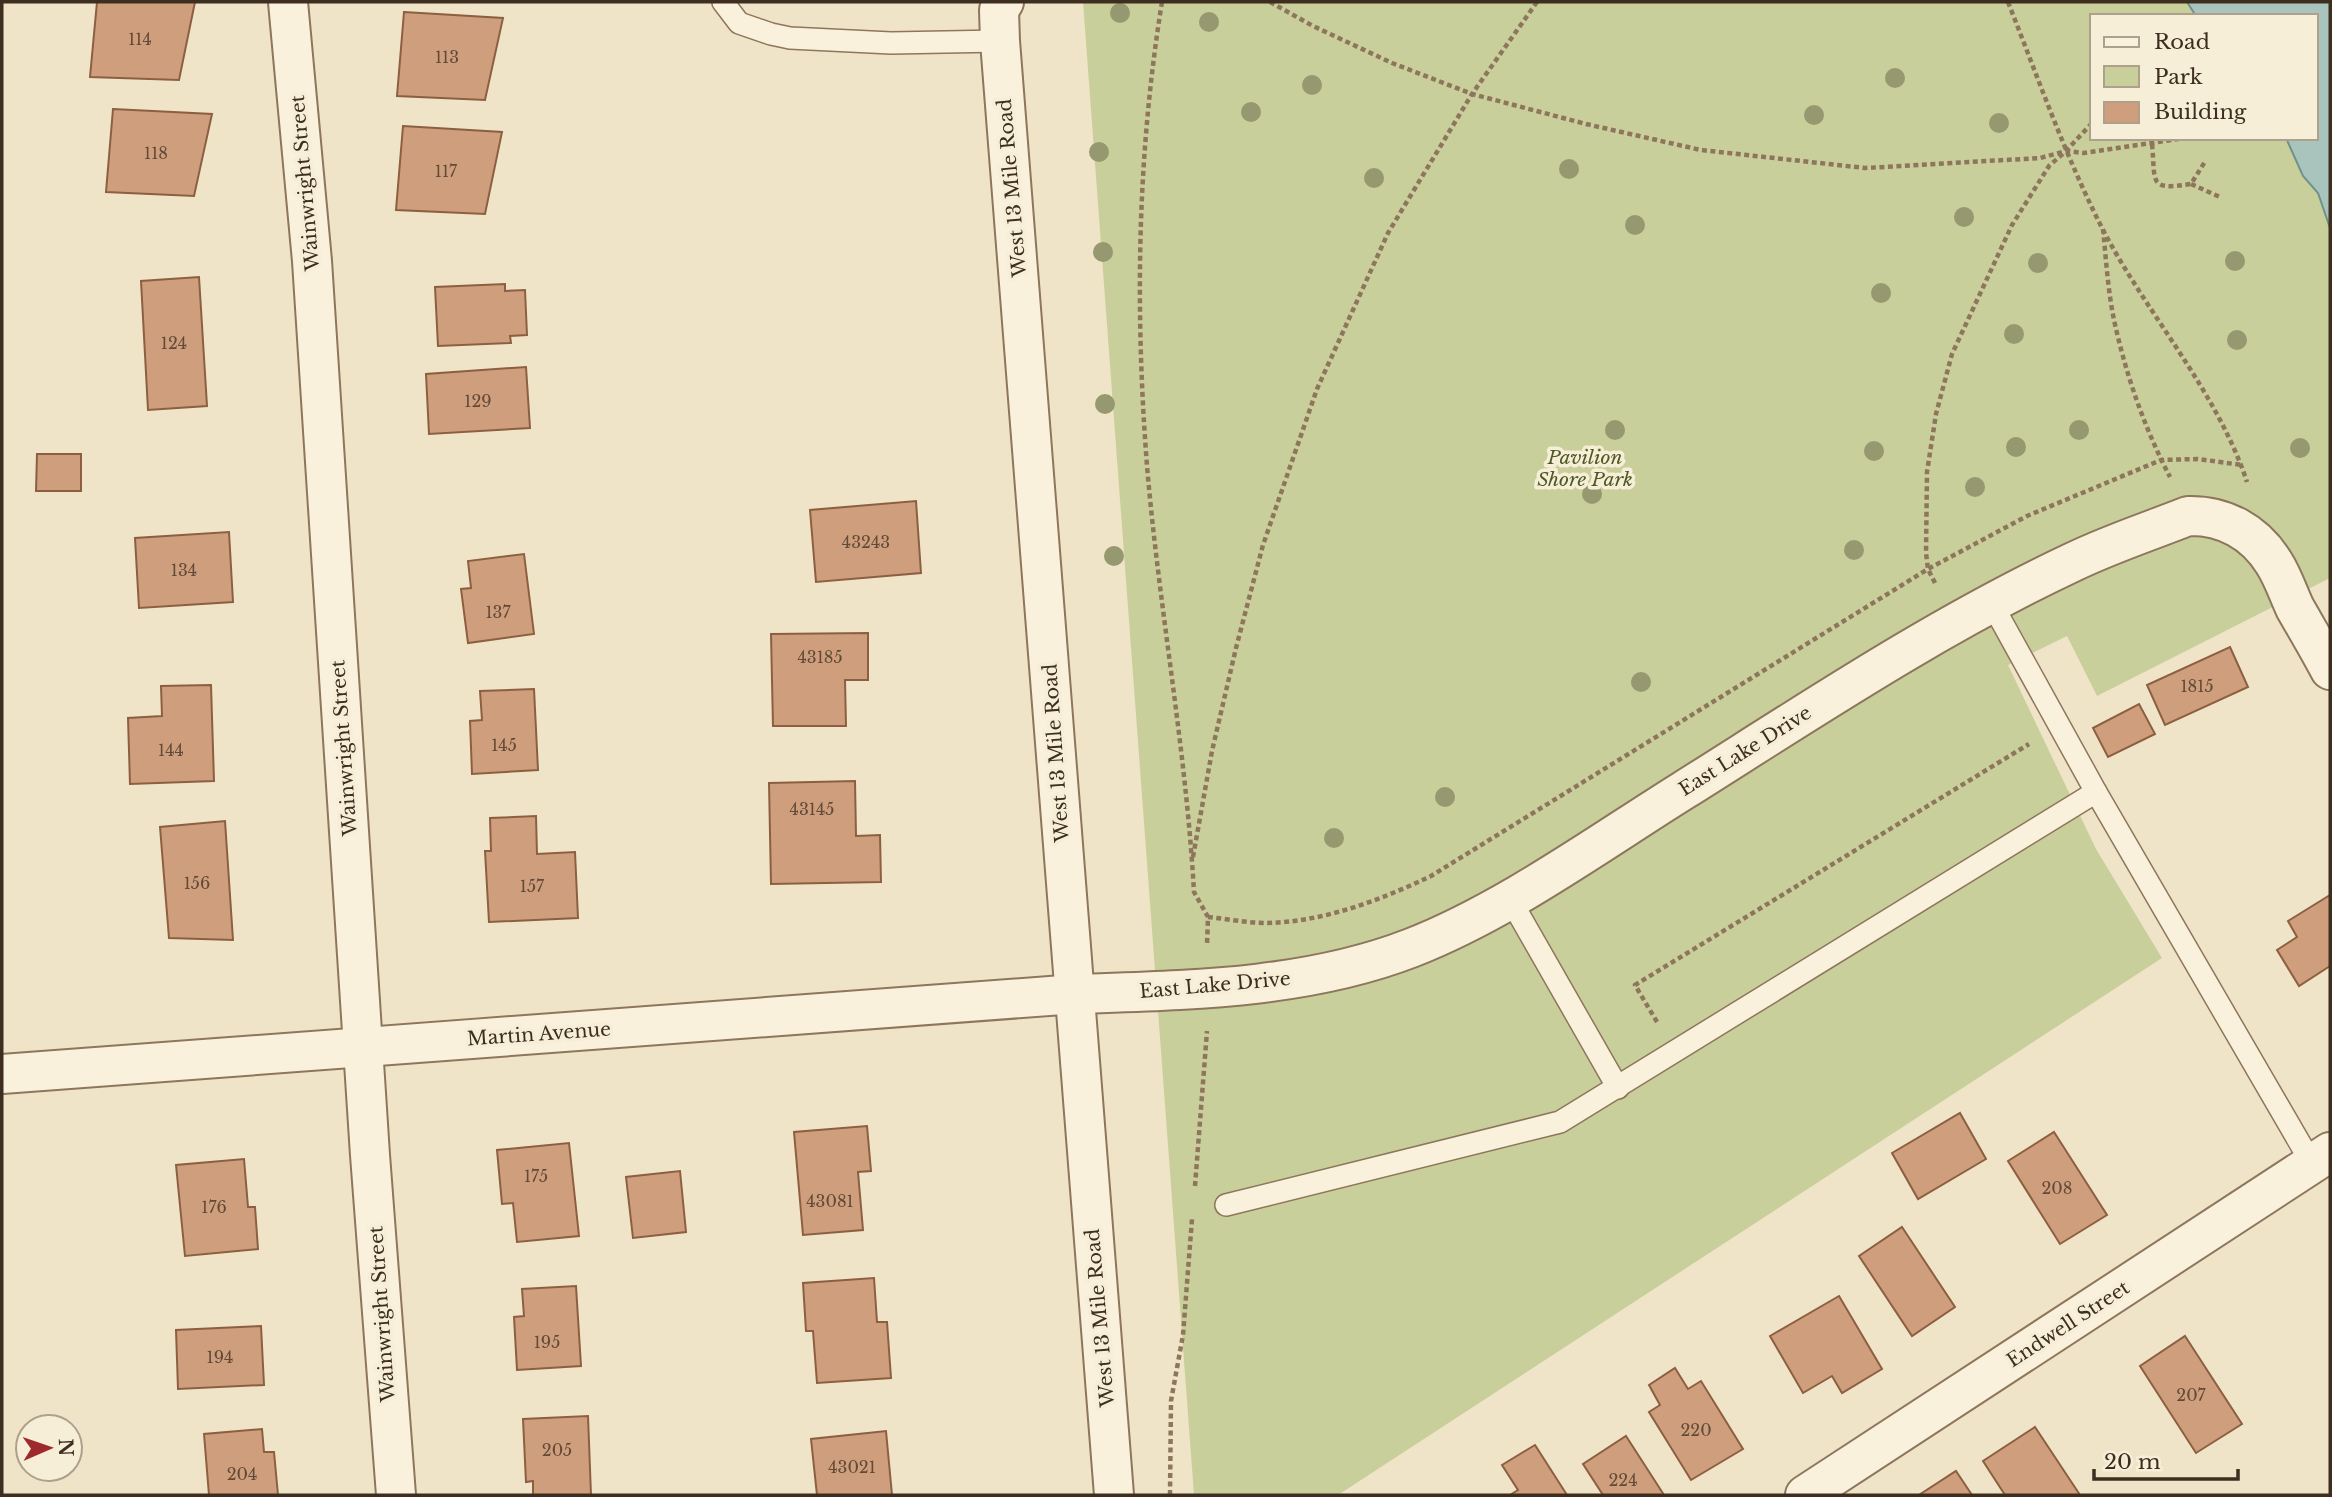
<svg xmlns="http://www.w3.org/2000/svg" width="2332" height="1497" font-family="'Libre Baskerville',serif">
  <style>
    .green { fill: #c9cf9b }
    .water { fill: #a9c4bc; stroke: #6f938a; stroke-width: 2 }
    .building { fill: #cf9f7d; stroke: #8d5f41; stroke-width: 2 }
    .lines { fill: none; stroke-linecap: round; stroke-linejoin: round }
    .service-casing { stroke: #8d765c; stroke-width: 24 }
    .minor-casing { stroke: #8d765c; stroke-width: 42 }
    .tertiary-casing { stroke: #8d765c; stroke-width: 42 }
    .path { stroke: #8d765c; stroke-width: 4.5; stroke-dasharray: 5 3.5; stroke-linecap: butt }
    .service { stroke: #faf1dc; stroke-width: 21 }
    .minor { stroke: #faf1dc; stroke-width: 38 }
    .tertiary { stroke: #faf1dc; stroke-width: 38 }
    .tree { fill: #96986f }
    .labels { text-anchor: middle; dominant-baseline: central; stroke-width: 7; stroke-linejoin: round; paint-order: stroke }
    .number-label { font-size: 16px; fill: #624a37 }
    .street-label { font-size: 19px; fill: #3d2e20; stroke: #f7eed8 }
    .park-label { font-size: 19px; font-style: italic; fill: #4d5a26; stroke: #f7eed8 }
  </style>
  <rect width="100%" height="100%" fill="#f0e4c8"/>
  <path class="green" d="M 1083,2 L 2187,2 L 2196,16 L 2092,16 L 2092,138 L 2286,138 L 2303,176 L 2318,193 L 2330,228 L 2330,578 L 2097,696 L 2067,636 L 2008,665 L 2096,849 L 2162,958 L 1338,1495 L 1194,1495 Z"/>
  <path class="water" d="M 2187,2 L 2330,2 L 2330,228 L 2318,193 L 2303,176 L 2286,138 L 2316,138 L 2316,16 L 2196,16 Z"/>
  <g class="building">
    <path d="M 97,2 L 195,2 L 179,80 L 90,77 Z"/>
    <path d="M 404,12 L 503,18 L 485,100 L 397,96 Z"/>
    <path d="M 113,109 L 212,114 L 194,196 L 106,192 Z"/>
    <path d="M 403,126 L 502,132 L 485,214 L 396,210 Z"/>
    <path d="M 199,277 L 207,406 L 148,410 L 141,281 Z"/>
    <path d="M 505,284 L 505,291 L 525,290 L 527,335 L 510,336 L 511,343 L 438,346 L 435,287 Z"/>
    <path d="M 526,367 L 530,428 L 429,434 L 426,374 Z"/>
    <path d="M 37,454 L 81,454 L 81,491 L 36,491 Z"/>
    <path d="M 916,501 L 921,573 L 816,582 L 810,510 Z"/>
    <path d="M 229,532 L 233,602 L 139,608 L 135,538 Z"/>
    <path d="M 524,554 L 534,634 L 468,643 L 461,589 L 471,588 L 468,561 Z"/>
    <path d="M 868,633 L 868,680 L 845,680 L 846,726 L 773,726 L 771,634 Z"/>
    <path d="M 2230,647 L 2248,687 L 2165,725 L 2147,685 Z"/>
    <path d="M 211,685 L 214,781 L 130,784 L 128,718 L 162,716 L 161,686 Z"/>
    <path d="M 534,689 L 538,770 L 472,774 L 470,721 L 482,720 L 480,691 Z"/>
    <path d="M 2139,704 L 2155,734 L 2108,757 L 2093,728 Z"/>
    <path d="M 855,781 L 856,836 L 880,835 L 881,882 L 771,884 L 769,783 Z"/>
    <path d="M 536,816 L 537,854 L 575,852 L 578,918 L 489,922 L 485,851 L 491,851 L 490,818 Z"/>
    <path d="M 225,821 L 233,940 L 169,938 L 160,827 Z"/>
    <path d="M 2330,895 L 2330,966 L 2299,986 L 2277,950 L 2297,937 L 2288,921 Z"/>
    <path d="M 1960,1113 L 1986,1159 L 1918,1199 L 1892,1153 Z"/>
    <path d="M 867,1126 L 871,1171 L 858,1172 L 863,1230 L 803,1235 L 794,1132 Z"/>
    <path d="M 2054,1132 L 2107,1215 L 2060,1244 L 2008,1161 Z"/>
    <path d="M 569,1143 L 579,1236 L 517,1242 L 513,1203 L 502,1204 L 497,1150 Z"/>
    <path d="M 244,1159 L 248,1207 L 255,1207 L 258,1249 L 185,1256 L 176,1165 Z"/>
    <path d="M 680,1171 L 686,1232 L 633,1238 L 626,1177 Z"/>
    <path d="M 1902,1227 L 1955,1307 L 1912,1336 L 1859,1256 Z"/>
    <path d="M 874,1278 L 877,1322 L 887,1322 L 891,1378 L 817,1383 L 813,1331 L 806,1331 L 803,1283 Z"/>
    <path d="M 576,1286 L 581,1366 L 517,1370 L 514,1317 L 524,1316 L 522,1289 Z"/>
    <path d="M 1839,1296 L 1882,1369 L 1842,1393 L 1832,1376 L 1803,1393 L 1770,1336 Z"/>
    <path d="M 261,1326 L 264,1385 L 178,1389 L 176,1330 Z"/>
    <path d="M 2185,1336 L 2242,1424 L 2196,1453 L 2140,1366 Z"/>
    <path d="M 1675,1368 L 1688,1389 L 1701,1381 L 1743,1449 L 1691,1480 L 1649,1412 L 1660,1405 L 1649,1385 Z"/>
    <path d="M 588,1416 L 591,1495 L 533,1495 L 533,1481 L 526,1482 L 523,1419 Z"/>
    <path d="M 2035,1427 L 2080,1495 L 2005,1495 L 1983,1461 Z"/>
    <path d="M 262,1429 L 264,1452 L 274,1452 L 278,1495 L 209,1495 L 204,1434 Z"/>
    <path d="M 886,1431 L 892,1495 L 817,1495 L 811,1439 Z"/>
    <path d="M 1626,1436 L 1664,1495 L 1603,1495 L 1583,1464 Z"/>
    <path d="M 1535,1445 L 1567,1495 L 1510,1495 L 1518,1490 L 1502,1465 Z"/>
    <path d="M 1956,1471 L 1972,1495 L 1919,1495 Z"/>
  </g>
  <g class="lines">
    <g class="service-casing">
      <g id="service">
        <path d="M 723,2 L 739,23 L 771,34 L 790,38 L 891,43 L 1000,41"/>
        <path d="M 1992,604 L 2096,792 L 2312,1164"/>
        <path d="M 1510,899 L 1618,1088"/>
        <path d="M 1226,1205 L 1560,1122 L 2096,792"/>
      </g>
    </g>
    <g class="minor-casing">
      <g id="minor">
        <path d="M 288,2 L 312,261 L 370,1155 L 396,1495"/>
        <path d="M 2,1074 L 1076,994 C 1188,990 1305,989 1411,948 C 1504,912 1599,843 1684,790 C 1811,710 1937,626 2073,562 C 2110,544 2150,531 2188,516 C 2224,515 2255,532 2274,563 C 2283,577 2288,593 2295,608 C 2307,629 2319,649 2330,670"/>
        <path d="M 1805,1495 L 2330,1152"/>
      </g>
    </g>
    <g class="tertiary-casing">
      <path id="tertiary" d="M 1004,2 L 999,10 L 1000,41 L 1114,1495"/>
    </g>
    <g class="path">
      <path d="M 1162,2 C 1137,156 1135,310 1147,466 C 1159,608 1186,749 1194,892 L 1208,917 L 1207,945"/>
      <path d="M 1270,2 L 1313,26 L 1392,63 L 1472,94 L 1586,124 L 1701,150 L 1865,168 L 2040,158 L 2066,151 L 2084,153 L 2185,138"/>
      <path d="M 2008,2 C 2038,78 2065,155 2102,228 C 2146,313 2217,391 2247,482"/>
      <path d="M 2152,144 C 2156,182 2147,191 2191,184 L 2206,160"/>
      <path d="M 2191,184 L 2220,197"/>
      <path d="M 2103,229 C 2106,259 2108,291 2114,320 C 2126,375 2144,427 2170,477"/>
      <path d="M 1935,583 L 1928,569 L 1926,553 L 1927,472 L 1936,414 L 1952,354 L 2012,225 L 2049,166 L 2066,151 L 2092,123"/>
      <path d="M 1193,857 L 1212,751 L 1236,648 L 1263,545 L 1317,389 L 1388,233 L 1472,94 L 1537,2"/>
      <path d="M 1208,917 C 1227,919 1248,923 1267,923 C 1323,922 1381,900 1431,876 L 1928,569 L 2027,516 L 2161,460 L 2198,459 L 2242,465"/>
      <path d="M 1657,1022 L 1635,985 L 2029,744"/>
      <path d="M 1195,1186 L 1207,1031"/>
      <path d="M 1170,1495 L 1171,1401 L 1183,1335 L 1192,1219"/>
    </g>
    <use href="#service" class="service"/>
    <use href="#minor" class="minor"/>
    <use href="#tertiary" class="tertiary"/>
  </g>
  <g class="tree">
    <circle cx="1120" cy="13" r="10"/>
    <circle cx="1209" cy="22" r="10"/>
    <circle cx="1895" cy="78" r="10"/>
    <circle cx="1312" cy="85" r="10"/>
    <circle cx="1251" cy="112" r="10"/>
    <circle cx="1814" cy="115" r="10"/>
    <circle cx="1999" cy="123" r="10"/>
    <circle cx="1099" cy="152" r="10"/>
    <circle cx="1569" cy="169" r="10"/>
    <circle cx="1374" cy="178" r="10"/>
    <circle cx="1964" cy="217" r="10"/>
    <circle cx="1635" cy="225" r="10"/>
    <circle cx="1103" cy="252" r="10"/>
    <circle cx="2235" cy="261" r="10"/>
    <circle cx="2038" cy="263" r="10"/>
    <circle cx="1881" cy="293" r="10"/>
    <circle cx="2014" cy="334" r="10"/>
    <circle cx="2237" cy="340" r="10"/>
    <circle cx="1105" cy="404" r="10"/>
    <circle cx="1615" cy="430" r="10"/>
    <circle cx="2079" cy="430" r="10"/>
    <circle cx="2016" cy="447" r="10"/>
    <circle cx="2300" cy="448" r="10"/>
    <circle cx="1874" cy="451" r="10"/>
    <circle cx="1975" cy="487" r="10"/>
    <circle cx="1592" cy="494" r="10"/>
    <circle cx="1854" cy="550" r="10"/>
    <circle cx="1114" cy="556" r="10"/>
    <circle cx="1641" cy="682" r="10"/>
    <circle cx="1445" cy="797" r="10"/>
    <circle cx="1334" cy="838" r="10"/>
  </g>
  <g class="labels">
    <g class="number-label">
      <text x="140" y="39">114</text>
      <text x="447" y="57">113</text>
      <text x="156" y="153">118</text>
      <text x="446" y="171">117</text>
      <text x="174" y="343">124</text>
      <text x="478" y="401">129</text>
      <text x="866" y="542">43243</text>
      <text x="184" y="570">134</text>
      <text x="498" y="612">137</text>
      <text x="820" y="657">43185</text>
      <text x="2197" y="686">1815</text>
      <text x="504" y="745">145</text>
      <text x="171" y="750">144</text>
      <text x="812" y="809">43145</text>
      <text x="197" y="883">156</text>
      <text x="532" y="886">157</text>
      <text x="536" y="1176">175</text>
      <text x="2057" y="1188">208</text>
      <text x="830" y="1201">43081</text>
      <text x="214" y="1207">176</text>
      <text x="547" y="1342">195</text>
      <text x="220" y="1357">194</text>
      <text x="2191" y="1395">207</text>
      <text x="1696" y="1430">220</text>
      <text x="557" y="1450">205</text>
      <text x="852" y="1467">43021</text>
      <text x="242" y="1474">204</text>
      <text x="1623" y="1480">224</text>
    </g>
    <g class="street-label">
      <text transform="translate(305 183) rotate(-95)">Wainwright Street</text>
      <text transform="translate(1012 188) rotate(-95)">West 13 Mile Road</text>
      <text transform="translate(344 748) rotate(-94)">Wainwright Street</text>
      <text transform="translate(1745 751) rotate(-32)">East Lake Drive</text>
      <text transform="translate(1056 753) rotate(-94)">West 13 Mile Road</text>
      <text transform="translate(1215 985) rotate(-5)">East Lake Drive</text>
      <text transform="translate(539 1034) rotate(-4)">Martin Avenue</text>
      <text transform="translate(382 1314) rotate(-94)">Wainwright Street</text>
      <text transform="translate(1100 1318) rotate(-95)">West 13 Mile Road</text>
      <text transform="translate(2068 1324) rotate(-33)">Endwell Street</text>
    </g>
    <g class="park-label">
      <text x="1585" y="457">Pavilion<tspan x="1585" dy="22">Shore Park</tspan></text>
    </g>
  </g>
  <rect width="2332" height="1497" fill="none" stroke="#3d2e20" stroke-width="7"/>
  <rect x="2090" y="14" width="228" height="126" fill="#f7eed8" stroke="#ada18e" stroke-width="2"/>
  <rect x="2104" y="37" width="35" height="10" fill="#faf1dc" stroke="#ada18e" stroke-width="2"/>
  <text x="2154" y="49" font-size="21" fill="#3d2e20">Road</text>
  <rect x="2104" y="66" width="35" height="21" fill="#c9cf9b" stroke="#ada18e" stroke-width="2"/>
  <text x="2154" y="84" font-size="21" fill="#3d2e20">Park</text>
  <rect x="2104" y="102" width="35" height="21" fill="#cf9f7d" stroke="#ada18e" stroke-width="2"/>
  <text x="2154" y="119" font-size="21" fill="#3d2e20">Building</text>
  <g transform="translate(49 1448) rotate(88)"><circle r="33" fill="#f7eed8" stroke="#ada18e" stroke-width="2"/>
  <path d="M0-5L12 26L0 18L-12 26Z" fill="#9e2a2b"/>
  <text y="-10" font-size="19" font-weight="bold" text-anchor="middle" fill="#3d2e20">N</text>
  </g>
  <path d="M2094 1469v10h144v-10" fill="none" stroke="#3d2e20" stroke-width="3.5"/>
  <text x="2104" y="1469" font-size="21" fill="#3d2e20" stroke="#f7eed8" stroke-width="5" paint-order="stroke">20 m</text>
</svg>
